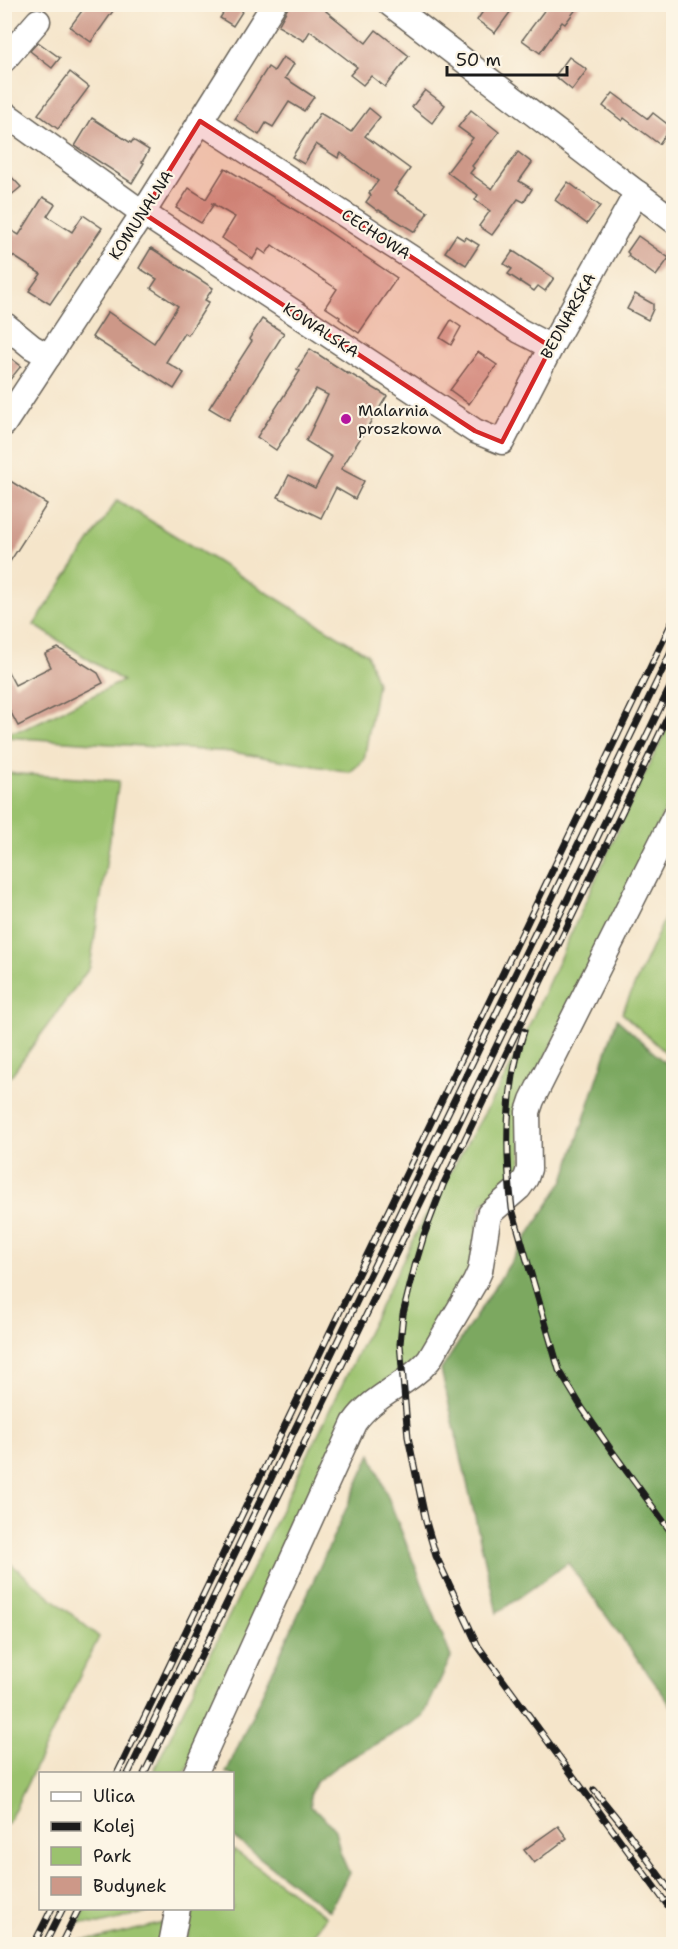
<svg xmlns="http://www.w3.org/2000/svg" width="678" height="1949" font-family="'Shantell Sans',sans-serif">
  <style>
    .green { fill: #9bc26e; stroke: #5c6f45; stroke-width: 1.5 }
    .forest { fill: #7ca861; stroke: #4c623e; stroke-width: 1.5 }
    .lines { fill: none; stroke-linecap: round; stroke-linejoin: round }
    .stream { stroke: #78ace5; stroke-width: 4.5 }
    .building { fill: #cd9888 }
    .minor-casing { stroke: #686259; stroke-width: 27 }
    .minor { stroke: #fff; stroke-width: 24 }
    .rail-casing { stroke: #1c1c1c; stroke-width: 7 }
    .rail { stroke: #fcf5e5; stroke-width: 4.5; stroke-dasharray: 14; stroke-linecap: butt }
    .marked { fill: #d62828; fill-opacity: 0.2; stroke: #d62828; stroke-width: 4.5; stroke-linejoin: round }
    .poi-dot { fill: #b5179e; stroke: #fcf5e5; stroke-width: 2 }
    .labels { text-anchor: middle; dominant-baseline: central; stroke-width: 4.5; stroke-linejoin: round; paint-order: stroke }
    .street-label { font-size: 16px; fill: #1c1c1c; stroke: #fcf5e5 }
    .poi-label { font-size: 16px; fill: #1c1c1c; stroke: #fcf5e5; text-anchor: start }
  </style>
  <rect width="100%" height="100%" fill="#fcf5e5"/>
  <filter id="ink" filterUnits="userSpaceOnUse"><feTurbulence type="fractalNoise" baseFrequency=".0167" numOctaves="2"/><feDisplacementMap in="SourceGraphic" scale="12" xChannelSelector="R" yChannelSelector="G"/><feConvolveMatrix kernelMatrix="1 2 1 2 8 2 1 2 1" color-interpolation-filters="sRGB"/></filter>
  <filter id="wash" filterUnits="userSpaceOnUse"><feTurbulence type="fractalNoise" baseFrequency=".008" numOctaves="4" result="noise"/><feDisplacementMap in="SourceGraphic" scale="24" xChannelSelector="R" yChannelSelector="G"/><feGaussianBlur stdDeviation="1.35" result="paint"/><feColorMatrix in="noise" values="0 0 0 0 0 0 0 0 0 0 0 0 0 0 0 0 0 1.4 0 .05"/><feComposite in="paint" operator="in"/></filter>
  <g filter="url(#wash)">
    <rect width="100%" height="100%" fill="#f5e5ca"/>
    <g class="green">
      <path d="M 117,500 L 367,654 L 377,683 L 364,760 L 350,772 L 232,752 L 5,737 L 5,733 L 24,729 L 123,681 L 34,625 Z"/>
      <path d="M 673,716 L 673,794 L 522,1105 L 521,1166 L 514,1180 L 492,1196 L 481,1206 L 471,1267 L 420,1359 L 376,1387 L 185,1773 L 152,1774 L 419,1227 L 508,1072 L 623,819 Z"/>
      <path d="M 5,773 L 119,781 L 90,967 L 5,1084 Z"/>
      <path d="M 673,900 L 673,1059 L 622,1013 Z"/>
      <path d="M 5,1559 L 99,1637 L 8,1823 L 4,1823 Z"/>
      <path d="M 233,1849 L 326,1917 L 307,1943 L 295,1944 L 186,1944 L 194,1909 L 232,1908 Z"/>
      <path d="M 86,1908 L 161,1908 L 161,1909 L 99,1924 L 79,1923 Z"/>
      <path d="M 164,1923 L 158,1944 L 77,1944 L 79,1940 L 97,1939 Z"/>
    </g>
    <g class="forest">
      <path d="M 617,1019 L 673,1070 L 673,1708 L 568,1563 L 497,1613 L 441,1370 L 564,1180 Z"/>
      <path d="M 371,1454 L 451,1657 L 423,1717 L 337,1766 L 315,1783 L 310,1794 L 311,1807 L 322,1815 L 335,1830 L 340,1852 L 349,1873 L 329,1911 L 233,1837 L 232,1774 L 226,1773 Z"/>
    </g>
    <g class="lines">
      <path class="stream" d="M 4,1939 L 18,1944"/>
    </g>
    <g id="blocks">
      <g class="building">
        <path d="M 87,4 L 118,4 L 91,42 L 70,27 Z"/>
        <path d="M 229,4 L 247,4 L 233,26 L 220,18 Z"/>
        <path d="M 290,4 L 331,4 L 326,11 L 366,43 L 376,30 L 409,56 L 385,87 L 371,76 L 363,85 L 350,75 L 357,67 L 310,31 L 304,41 L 278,26 Z"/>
        <path d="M 488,4 L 516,4 L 495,33 L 477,20 Z"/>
        <path d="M 549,4 L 580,4 L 565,24 L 562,22 L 540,53 L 522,40 Z"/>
        <path d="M 38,42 L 60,58 L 52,68 L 30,51 Z"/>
        <path d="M 283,57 L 294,64 L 285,78 L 314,97 L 304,111 L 289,102 L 273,127 L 266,123 L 259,135 L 235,119 L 268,67 L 274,71 Z"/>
        <path d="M 569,57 L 587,70 L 572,90 L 555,76 Z"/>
        <path d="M 70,72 L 89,87 L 58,129 L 38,114 Z"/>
        <path d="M 425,90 L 445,105 L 432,123 L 412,107 Z"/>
        <path d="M 613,93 L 648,119 L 653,113 L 671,127 L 659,144 L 624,118 L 622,121 L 603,106 Z"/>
        <path d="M 369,108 L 380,117 L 365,136 L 410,169 L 394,191 L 428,212 L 415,232 L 379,210 L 378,211 L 366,202 L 371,195 L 369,193 L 378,181 L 341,153 L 338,158 L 316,144 L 304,164 L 292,157 L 320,113 L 351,132 Z"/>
        <path d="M 471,110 L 499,132 L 472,166 L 474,168 L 470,173 L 492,189 L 518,152 L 532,163 L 519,181 L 532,189 L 524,202 L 518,199 L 492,235 L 479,226 L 490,211 L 475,200 L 478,195 L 447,172 L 473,138 L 458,127 Z"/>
        <path d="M 92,118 L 131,143 L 133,140 L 149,150 L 142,162 L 144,163 L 132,183 L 75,146 Z"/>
        <path d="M 225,168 L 308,218 L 397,278 L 359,333 L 339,319 L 340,317 L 325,307 L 337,289 L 325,281 L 272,245 L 266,254 L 259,249 L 253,259 L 222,238 L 235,217 L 211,203 L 214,204 L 201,223 L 176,208 L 189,188 L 206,199 Z"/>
        <path d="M 4,169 L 21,187 L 4,201 Z"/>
        <path d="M 568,182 L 600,206 L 587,224 L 555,200 Z"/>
        <path d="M 43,197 L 55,204 L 47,216 L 72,232 L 83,215 L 102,228 L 50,304 L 29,291 L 41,274 L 4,250 L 4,235 L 9,229 L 19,235 Z"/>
        <path d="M 456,235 L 464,240 L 466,237 L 479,245 L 466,265 L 445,252 Z"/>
        <path d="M 638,236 L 669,258 L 656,276 L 628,256 L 629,254 L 627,252 Z"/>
        <path d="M 151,248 L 213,288 L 205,300 L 209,302 L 188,335 L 184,333 L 166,362 L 184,373 L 174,389 L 92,337 L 108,312 L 154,343 L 178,306 L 151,288 L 157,279 L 139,268 Z"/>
        <path d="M 513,251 L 554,278 L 545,291 L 538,286 L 534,291 L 508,274 L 512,269 L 504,264 Z"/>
        <path d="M 635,294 L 653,304 L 653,309 L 648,320 L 627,309 Z"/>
        <path d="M 262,319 L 284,333 L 229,420 L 209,408 L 252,341 L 249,339 Z"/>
        <path d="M 451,320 L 461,327 L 451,345 L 440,338 Z"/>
        <path d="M 310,349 L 348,374 L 349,373 L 387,396 L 341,469 L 364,481 L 355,499 L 336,488 L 321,518 L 278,497 L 289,475 L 315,488 L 332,457 L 306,441 L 328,395 L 316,389 L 276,450 L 257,437 L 300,371 L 297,369 Z"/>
        <path d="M 478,352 L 497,365 L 469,404 L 450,390 Z"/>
        <path d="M 4,353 L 21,366 L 4,387 Z"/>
        <path d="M 4,477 L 47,504 L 4,571 Z"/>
        <path d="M 58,648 L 98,673 L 103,683 L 18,726 L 10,711 L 4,713 L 4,664 L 15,685 L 51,667 L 45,654 Z"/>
        <path d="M 558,1826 L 567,1838 L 534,1863 L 524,1850 Z"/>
      </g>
    </g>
  </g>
  <g filter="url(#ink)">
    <use href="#blocks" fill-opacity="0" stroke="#686259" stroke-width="1.5"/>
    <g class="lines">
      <g class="minor-casing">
        <g id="minor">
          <path d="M 390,4 L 674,221"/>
          <path d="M 4,60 L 38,21"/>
          <path d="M 4,113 L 143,213 L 475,431 L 502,442 L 551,347 L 632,201 L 638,193"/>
          <path d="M 200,121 L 418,262 L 520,331 L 551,347"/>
          <path d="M 4,324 L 32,347 L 49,356"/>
          <path d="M 4,424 L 143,213 L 274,4"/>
          <path d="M 195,1774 L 354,1423 C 374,1394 407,1386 429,1360 L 475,1282 L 480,1271 L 489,1214 L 519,1188 L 526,1178 L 529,1169 L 528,1112 L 532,1100 L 674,817"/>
          <path d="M 171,1944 L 178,1908"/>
        </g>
      </g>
      <use href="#minor" class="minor"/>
      <g class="rail-casing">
        <g id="rail">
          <path d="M 674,704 L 443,1185 L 424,1235 L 416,1262 L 403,1314 L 400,1344 L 408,1437 L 426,1522 L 436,1556 L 478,1646 L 674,1914"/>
          <path d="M 524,1031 C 505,1089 505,1148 512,1209 L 559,1370 L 582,1408 L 609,1447 L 674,1536"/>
          <path d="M 117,1774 L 674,618"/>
          <path d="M 128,1774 L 674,646"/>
          <path d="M 144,1774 L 674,679"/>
          <path d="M 594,1790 L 624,1827 L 674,1896"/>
          <path d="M 34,1944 L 52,1908"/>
          <path d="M 45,1944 L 63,1908"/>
          <path d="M 61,1944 L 79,1908"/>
        </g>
      </g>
      <use href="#rail" class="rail"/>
    </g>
  </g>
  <path class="marked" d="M 200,121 L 551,347 L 502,442 L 475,431 L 143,213 Z"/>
  <circle class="poi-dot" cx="346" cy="419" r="6"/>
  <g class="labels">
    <g class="street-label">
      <text transform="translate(141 215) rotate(-57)">KOMUNALNA</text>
      <text transform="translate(376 234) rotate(33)">CECHOWA</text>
      <text transform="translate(568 316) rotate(-61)">BEDNARSKA</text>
      <text transform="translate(321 330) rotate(33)">KOWALSKA</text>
    </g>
    <g class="poi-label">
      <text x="358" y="410">Malarnia<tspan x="358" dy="18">proszkowa</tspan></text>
    </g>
  </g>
  <rect width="678" height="1949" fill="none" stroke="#fcf5e5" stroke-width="24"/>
  <rect x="39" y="1772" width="195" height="138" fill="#fcf5e5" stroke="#a29e95" stroke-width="1.5"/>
  <rect x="51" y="1792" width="30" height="9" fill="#ffffff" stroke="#a29e95" stroke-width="1.5"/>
  <text x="93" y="1802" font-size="18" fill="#1c1c1c">Ulica</text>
  <rect x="51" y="1822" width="30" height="9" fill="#1c1c1c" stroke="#a29e95" stroke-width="1.5"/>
  <text x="93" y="1832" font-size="18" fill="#1c1c1c">Kolej</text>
  <rect x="51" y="1847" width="30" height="18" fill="#9bc26e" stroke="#a29e95" stroke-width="1.5"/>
  <text x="93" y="1862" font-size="18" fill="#1c1c1c">Park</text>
  <rect x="51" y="1877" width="30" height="18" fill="#cd9888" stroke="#a29e95" stroke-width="1.5"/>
  <text x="93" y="1892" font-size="18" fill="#1c1c1c">Budynek</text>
  <path d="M447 66v9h120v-9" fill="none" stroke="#1c1c1c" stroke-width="3"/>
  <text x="456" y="66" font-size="18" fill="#1c1c1c" stroke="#fcf5e5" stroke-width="4.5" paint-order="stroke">50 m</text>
</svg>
